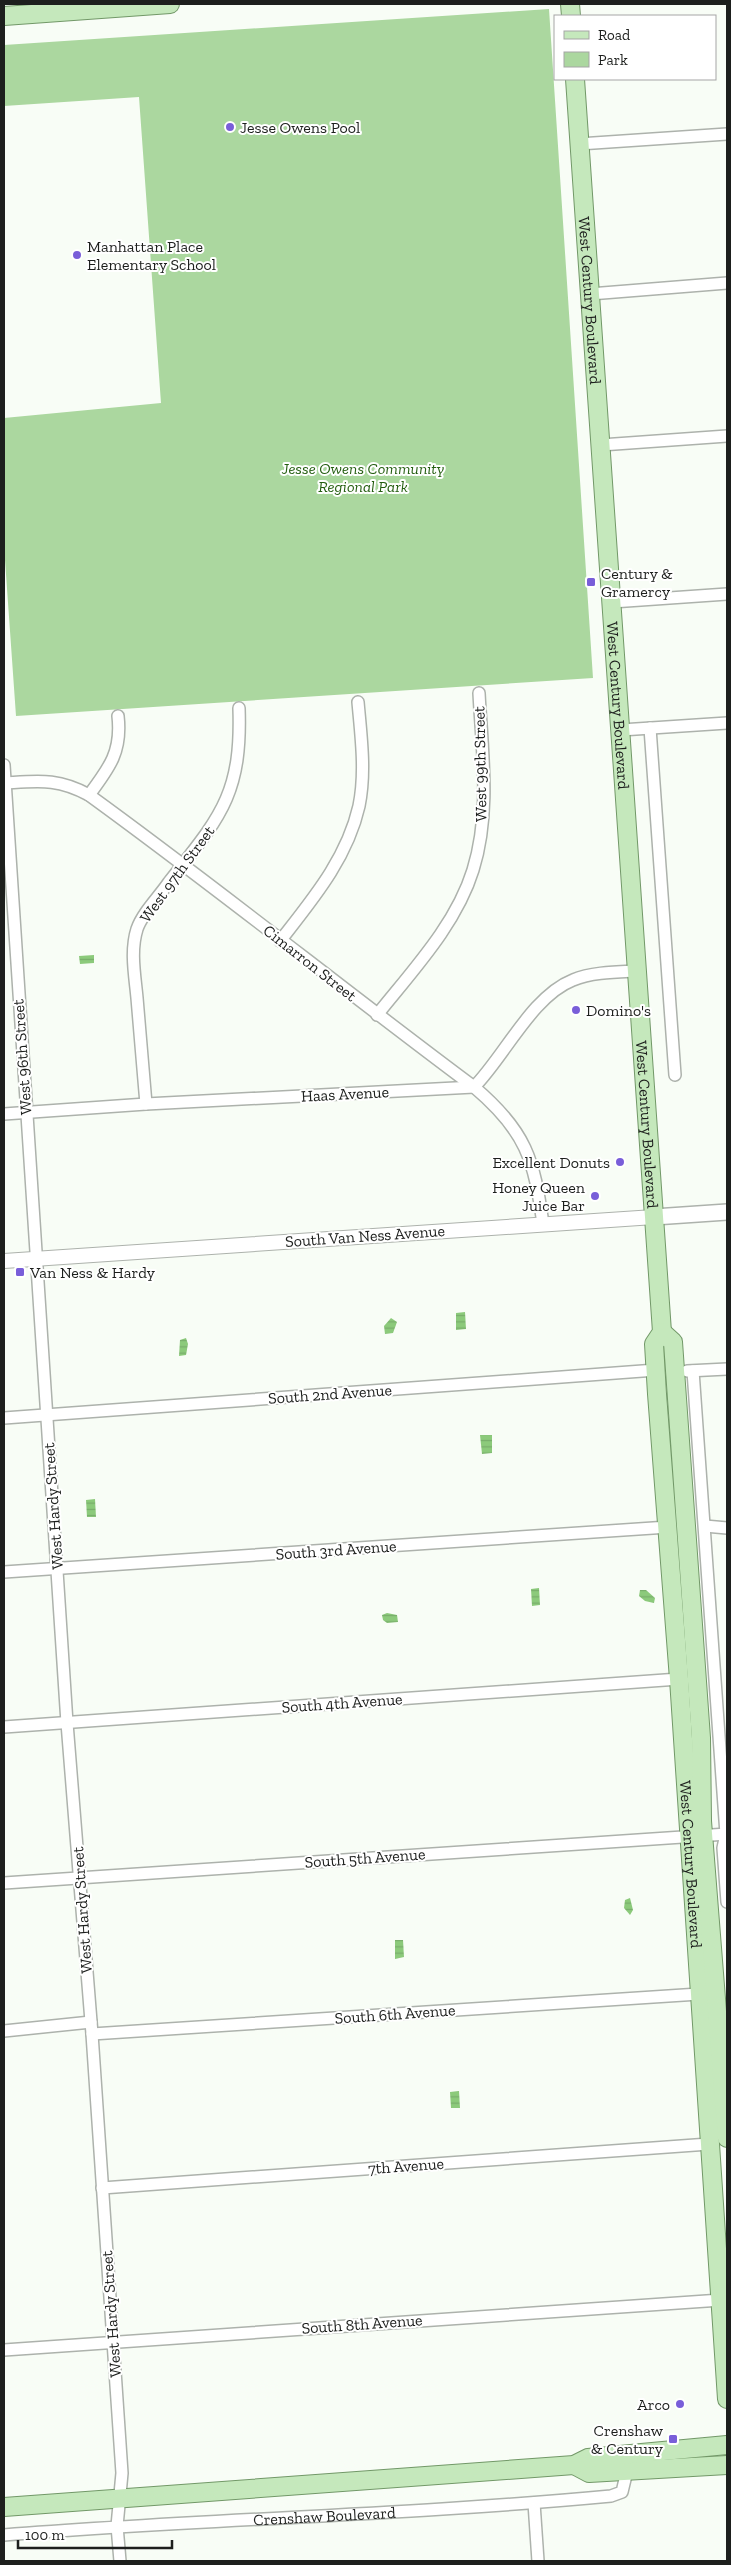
<svg xmlns="http://www.w3.org/2000/svg" width="731" height="2565" font-family="'Zilla Slab',serif">
  <style>
    .green { fill: #abd79f }
    .water { fill: url(#water-rules) }
    .lines { fill: none; stroke-linecap: round; stroke-linejoin: round }
    .minor-casing { stroke: #adb2ac; stroke-width: 14 }
    .tertiary-casing { stroke: #adb2ac; stroke-width: 16 }
    .secondary-casing { stroke: #adb2ac; stroke-width: 18 }
    .primary-casing { stroke: #729868; stroke-width: 20 }
    .minor { stroke: #fff; stroke-width: 11 }
    .tertiary { stroke: #fff; stroke-width: 14 }
    .secondary { stroke: #fff; stroke-width: 15 }
    .primary { stroke: #c5e8bc; stroke-width: 18 }
    .poi-dot { fill: #795ed9; stroke: #fff; stroke-width: 2 }
    .labels { text-anchor: middle; dominant-baseline: central; stroke-width: 4; stroke-linejoin: round; paint-order: stroke }
    .poi-label { font-size: 16px; fill: #1d1f1d; stroke: #fff; text-anchor: start }
    .street-label { font-size: 16px; fill: #1d1f1d; stroke: #fff }
    .park-label { font-size: 16px; font-style: italic; fill: #245e10; stroke: #fff }
  </style>
  <defs>
    <pattern id="water-rules" width="6" height="5" patternUnits="userSpaceOnUse" patternTransform="scale(1.25)"><rect width="6" height="5" fill="#8cca7b"/><path d="M0 2.5h6" fill="none" stroke="#78ad6a"/></pattern>
  </defs>
  <rect width="100%" height="100%" fill="#f8fdf6"/>
  <path class="green" d="M 549,9 L 593,678 L 16,716 L 4,546 L 4,418 L 161,403 L 139,97 L 4,106 L 4,45 Z"/>
  <g class="water">
    <path d="M 94,955 L 94,963 L 80,964 L 79,956 Z"/>
    <path d="M 465,1312 L 466,1329 L 456,1330 L 456,1313 Z"/>
    <path d="M 391,1318 L 397,1322 L 393,1333 L 385,1334 L 384,1326 Z"/>
    <path d="M 186,1338 L 188,1344 L 186,1355 L 179,1356 L 180,1340 Z"/>
    <path d="M 480,1435 L 492,1435 L 492,1453 L 482,1454 Z"/>
    <path d="M 95,1499 L 96,1517 L 87,1517 L 86,1500 Z"/>
    <path d="M 539,1588 L 540,1605 L 532,1606 L 531,1589 Z"/>
    <path d="M 640,1590 L 646,1590 L 655,1598 L 654,1603 L 645,1601 L 639,1596 Z"/>
    <path d="M 387,1613 L 397,1615 L 398,1622 L 387,1623 L 383,1620 L 382,1615 Z"/>
    <path d="M 630,1898 L 633,1910 L 630,1915 L 624,1908 L 625,1900 Z"/>
    <path d="M 395,1940 L 403,1940 L 404,1957 L 395,1959 Z"/>
    <path d="M 459,2091 L 460,2108 L 451,2108 L 450,2092 Z"/>
  </g>
  <g class="lines">
    <g class="minor-casing">
      <g id="minor">
        <path d="M 579,144 L 727,134"/>
        <path d="M 590,294 L 727,283"/>
        <path d="M 601,445 L 727,436"/>
        <path d="M 612,602 L 727,594"/>
        <path d="M 650,728 L 675,1075"/>
        <path d="M 621,730 L 727,723"/>
        <path d="M 4,765 L 67,1723 L 92,2034 L 122,2473 L 117,2526 L 120,2561"/>
        <path d="M 5,783 C 39,781 58,778 89,795 C 220,890 345,991 474,1087 C 526,1131 534,1159 543,1224"/>
        <path d="M 89,795 C 110,767 122,751 118,716"/>
        <path d="M 280,941 C 312,900 347,859 359,806 C 366,772 361,736 358,702"/>
        <path d="M 377,1015 C 412,971 456,925 473,870 C 491,813 482,751 479,693"/>
        <path d="M 146,1104 C 143,1069 140,1033 137,998 C 135,976 130,951 137,929 C 143,912 159,897 169,882 C 220,817 242,795 239,708"/>
        <path d="M 4,1114 L 146,1104 L 474,1087 C 504,1057 532,996 573,980 C 592,972 617,972 638,971"/>
        <path d="M 687,1371 L 727,1369"/>
        <path d="M 693,1371 L 726,1834 L 723,1848 L 727,1902"/>
        <path d="M 4,1418 L 656,1370"/>
        <path d="M 705,1526 L 727,1528"/>
        <path d="M 4,1572 L 668,1527"/>
        <path d="M 4,1727 L 679,1679"/>
        <path d="M 4,1883 L 727,1834"/>
        <path d="M 4,2031 L 91,2022"/>
        <path d="M 92,2034 L 699,1994"/>
        <path d="M 102,2188 L 709,2144"/>
        <path d="M 4,2350 L 721,2300"/>
        <path d="M 534,2503 L 538,2561"/>
        <path id="s1" d="M 4,2535 C 206,2519 409,2515 611,2496 L 622,2492 L 627,2471"/>
      </g>
    </g>
    <g class="tertiary-casing">
      <path id="tertiary" d="M 4,1261 L 654,1217"/>
    </g>
    <g class="secondary-casing">
      <path id="secondary" d="M 654,1217 L 727,1212"/>
    </g>
    <g class="primary-casing">
      <g id="primary">
        <path d="M 570,4 L 571,16"/>
        <path d="M 4,16 L 170,4"/>
        <path id="s2" d="M 575,79 L 662,1332 L 654,1344 L 657,1394 L 679,1679 L 727,2399"/>
        <path d="M 662,1332 L 673,1342 L 701,1738 L 702,1821 L 727,2138"/>
        <path d="M 574,2465 L 589,2473 L 727,2465"/>
        <path d="M 4,2507 L 574,2465 L 588,2458 L 727,2445"/>
      </g>
    </g>
    <use href="#minor" class="minor"/>
    <use href="#tertiary" class="tertiary"/>
    <use href="#secondary" class="secondary"/>
    <use href="#primary" class="primary"/>
  </g>
  <g class="poi-dot">
    <circle cx="230" cy="127" r="5"/>
    <circle cx="77" cy="255" r="5"/>
    <rect x="586" y="577" width="10" height="10" rx="2.5"/>
    <circle cx="576" cy="1010" r="5"/>
    <circle cx="620" cy="1162" r="5"/>
    <circle cx="595" cy="1196" r="5"/>
    <rect x="15" y="1267" width="10" height="10" rx="2.5"/>
    <circle cx="680" cy="2404" r="5"/>
    <rect x="668" y="2434" width="10" height="10" rx="2.5"/>
  </g>
  <g class="labels">
    <g class="poi-label">
      <text x="240" y="127">Jesse Owens Pool</text>
      <text x="87" y="246">Manhattan Place<tspan x="87" dy="18">Elementary School</tspan></text>
      <text x="601" y="573">Century &amp;<tspan x="601" dy="18">Gramercy</tspan></text>
      <text x="586" y="1010">Domino's</text>
      <text x="610" y="1162" text-anchor="end">Excellent Donuts</text>
      <text x="585" y="1187" text-anchor="end">Honey Queen<tspan x="585" dy="18">Juice Bar</tspan></text>
      <text x="30" y="1272">Van Ness &amp; Hardy</text>
      <text x="670" y="2404" text-anchor="end">Arco</text>
      <text x="663" y="2430" text-anchor="end">Crenshaw<tspan x="663" dy="18">&amp; Century</tspan></text>
    </g>
    <g class="street-label">
      <text stroke="none"><textPath href="#s2" startOffset="222">West Century Boulevard</textPath></text>
      <text stroke="none"><textPath href="#s2" startOffset="628">West Century Boulevard</textPath></text>
      <text transform="translate(480 764) rotate(-91)">West 99th Street</text>
      <text transform="translate(177 874) rotate(-54)">West 97th Street</text>
      <text transform="translate(310 963) rotate(38)">Cimarron Street</text>
      <text transform="translate(22 1057) rotate(-94)">West 96th Street</text>
      <text transform="translate(345 1094) rotate(-3)">Haas Avenue</text>
      <text stroke="none"><textPath href="#s2" startOffset="1048">West Century Boulevard</textPath></text>
      <text transform="translate(365 1236) rotate(-4)">South Van Ness Avenue</text>
      <text transform="translate(330 1394) rotate(-4)">South 2nd Avenue</text>
      <text transform="translate(53 1506) rotate(-94)">West Hardy Street</text>
      <text transform="translate(336 1550) rotate(-4)">South 3rd Avenue</text>
      <text transform="translate(342 1703) rotate(-4)">South 4th Avenue</text>
      <text transform="translate(365 1858) rotate(-4)">South 5th Avenue</text>
      <text stroke="none"><textPath href="#s2" startOffset="1792">West Century Boulevard</textPath></text>
      <text transform="translate(82 1910) rotate(-94)">West Hardy Street</text>
      <text transform="translate(395 2014) rotate(-4)">South 6th Avenue</text>
      <text transform="translate(406 2166) rotate(-4)">7th Avenue</text>
      <text transform="translate(111 2314) rotate(-94)">West Hardy Street</text>
      <text transform="translate(362 2324) rotate(-4)">South 8th Avenue</text>
      <text stroke="none"><textPath href="#s1" startOffset="321">Crenshaw Boulevard</textPath></text>
    </g>
    <g class="park-label">
      <text x="363" y="468">Jesse Owens Community<tspan x="363" dy="18">Regional Park</tspan></text>
    </g>
  </g>
  <rect width="731" height="2565" fill="none" stroke="#1d1f1d" stroke-width="10"/>
  <rect x="554" y="15" width="162" height="65" fill="#ffffff" stroke="#a5a5a5"/>
  <rect x="564" y="31" width="25" height="8" fill="#c5e8bc" stroke="#a5a5a5"/>
  <text x="598" y="40" font-size="15" fill="#1d1f1d">Road</text>
  <rect x="564" y="52" width="25" height="15" fill="#abd79f" stroke="#a5a5a5"/>
  <text x="598" y="65" font-size="15" fill="#1d1f1d">Park</text>
  <path d="M18 2540v8h154v-8" fill="none" stroke="#1d1f1d" stroke-width="2.5"/>
  <text x="25" y="2540" font-size="15" fill="#1d1f1d" stroke="#ffffff" stroke-width="4" paint-order="stroke">100 m</text>
</svg>
